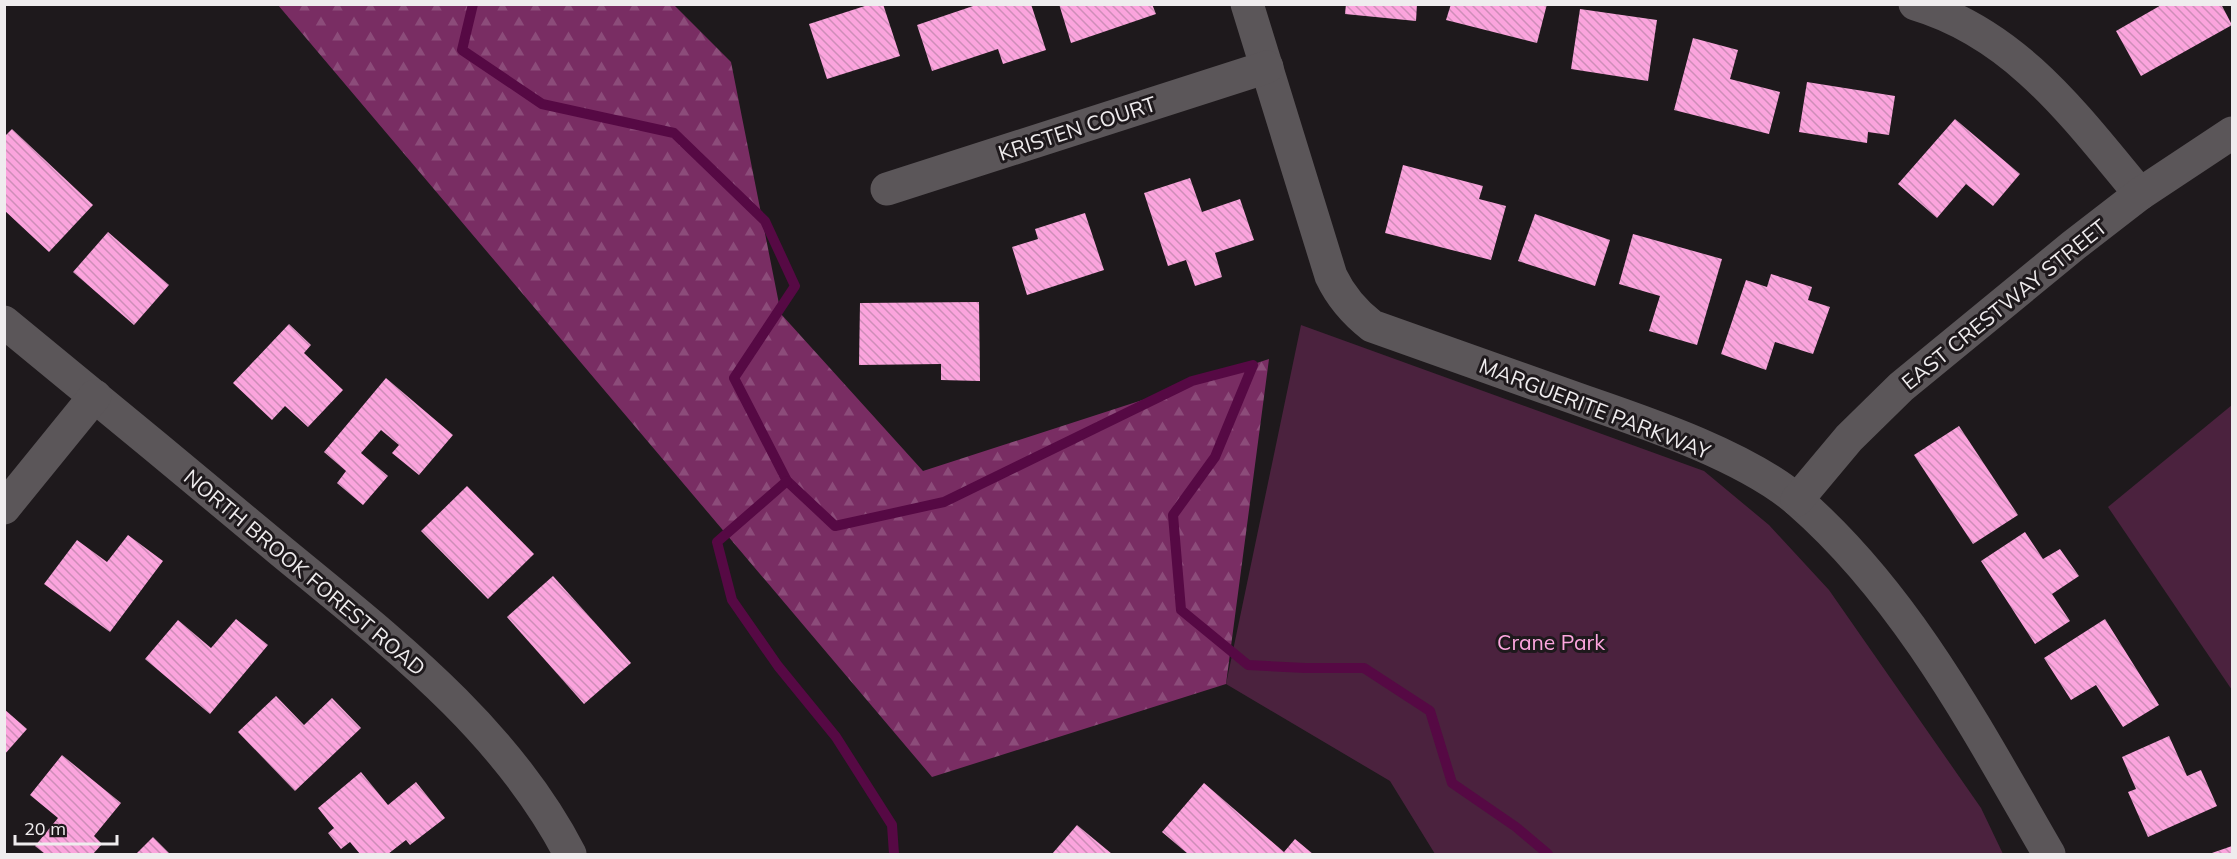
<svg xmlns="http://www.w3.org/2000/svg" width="2237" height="859" font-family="Mulish,sans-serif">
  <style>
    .green { fill: #4b223e }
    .forest { fill: url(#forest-firs) }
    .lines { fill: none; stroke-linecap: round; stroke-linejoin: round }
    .stream { stroke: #560944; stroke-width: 10 }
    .building { fill: url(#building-back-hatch) }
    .street { stroke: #5b5659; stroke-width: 33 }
    .labels { text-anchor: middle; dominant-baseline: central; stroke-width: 6; stroke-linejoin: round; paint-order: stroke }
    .street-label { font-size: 21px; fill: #efecee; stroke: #1e191c }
    .park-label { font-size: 21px; fill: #fda6df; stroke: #1e191c }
  </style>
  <defs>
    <pattern id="forest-firs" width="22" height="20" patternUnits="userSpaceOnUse" patternTransform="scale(1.5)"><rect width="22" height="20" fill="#792d63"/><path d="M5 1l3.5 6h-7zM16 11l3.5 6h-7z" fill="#8c4c7a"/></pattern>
    <pattern id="building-back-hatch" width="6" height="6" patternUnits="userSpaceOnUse" patternTransform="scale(1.5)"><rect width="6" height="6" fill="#fba4dd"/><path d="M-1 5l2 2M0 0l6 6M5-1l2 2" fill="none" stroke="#ce8db8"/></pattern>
  </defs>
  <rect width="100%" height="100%" fill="#1e191c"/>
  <g class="green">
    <path d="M 1301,325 L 1704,471 L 1769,525 L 1829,590 L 1981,808 L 2003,854 L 1435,854 L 1390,781 L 1226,684 Z"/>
    <path d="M 2232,405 L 2232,690 L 2108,507 Z"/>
  </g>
  <path class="forest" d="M 278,5 L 674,5 L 731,62 L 781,314 L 923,471 L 1269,359 L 1226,684 L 932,777 Z"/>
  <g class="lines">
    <g class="stream">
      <path d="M 473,4 L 462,50 L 542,104 L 674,133 L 765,221 L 795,286 L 734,378 L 787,481 L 835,526 L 944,502 L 1192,381 L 1253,365 L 1215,457 L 1173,515 L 1181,610 L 1248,665 L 1305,668 L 1364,668 L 1430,711 L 1452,783 L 1516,827 L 1548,854"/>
      <path d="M 787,481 L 717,542 L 732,600 L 778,666 L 836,737 L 892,825 L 894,854"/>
    </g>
  </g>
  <g class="building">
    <path d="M 871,4 L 883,4 L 900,56 L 827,79 L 809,24 Z"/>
    <path d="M 979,4 L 1031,4 L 1046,50 L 1003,64 L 998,49 L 932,71 L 917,25 Z"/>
    <path d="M 1059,4 L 1152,4 L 1156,14 L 1071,43 Z"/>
    <path d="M 1346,4 L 1417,4 L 1416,21 L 1345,14 Z"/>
    <path d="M 1451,4 L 1547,4 L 1537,43 L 1446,20 Z"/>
    <path d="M 2163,4 L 2221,4 L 2232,25 L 2141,76 L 2116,31 Z"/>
    <path d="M 1580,9 L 1657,20 L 1648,81 L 1571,69 Z"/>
    <path d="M 1693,38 L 1738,50 L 1730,79 L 1780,92 L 1769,134 L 1674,110 Z"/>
    <path d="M 1807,82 L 1895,96 L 1889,135 L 1868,132 L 1867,143 L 1799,132 Z"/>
    <path d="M 1955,119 L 2020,174 L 1993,206 L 1966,184 L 1937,218 L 1898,184 Z"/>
    <path d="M 12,129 L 93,205 L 49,252 L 4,210 L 4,137 Z"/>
    <path d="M 1403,165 L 1483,186 L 1479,199 L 1506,206 L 1491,260 L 1385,233 Z"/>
    <path d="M 1190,178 L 1202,212 L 1240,199 L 1254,240 L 1215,253 L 1222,277 L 1195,286 L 1186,260 L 1168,266 L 1144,193 Z"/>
    <path d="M 1085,213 L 1104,270 L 1027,295 L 1012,247 L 1038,239 L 1035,229 Z"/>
    <path d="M 1535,214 L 1610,240 L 1595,286 L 1518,261 Z"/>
    <path d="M 108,232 L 169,285 L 134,325 L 73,272 Z"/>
    <path d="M 1633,234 L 1722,259 L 1697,345 L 1649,331 L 1660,296 L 1619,284 Z"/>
    <path d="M 1771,274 L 1812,287 L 1808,300 L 1830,307 L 1813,354 L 1775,342 L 1766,370 L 1721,354 L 1746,280 L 1767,287 Z"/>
    <path d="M 979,302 L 980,381 L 941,380 L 941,364 L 859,365 L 860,303 Z"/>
    <path d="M 289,324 L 311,345 L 304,353 L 343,390 L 308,427 L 285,406 L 272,420 L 233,383 Z"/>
    <path d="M 386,378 L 453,435 L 419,475 L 392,453 L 399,445 L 381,430 L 361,453 L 388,476 L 363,505 L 337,483 L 346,471 L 324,452 Z"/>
    <path d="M 1959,426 L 2018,515 L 1973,544 L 1914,455 Z"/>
    <path d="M 467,486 L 534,554 L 488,599 L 421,531 Z"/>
    <path d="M 2025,532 L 2043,559 L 2060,549 L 2079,576 L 2052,594 L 2070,621 L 2035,644 L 1981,561 Z"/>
    <path d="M 128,535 L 163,561 L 110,632 L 44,584 L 77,540 L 107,562 Z"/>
    <path d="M 553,576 L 631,663 L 584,704 L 507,617 Z"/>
    <path d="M 236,619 L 268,645 L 210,714 L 145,659 L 178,620 L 211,648 Z"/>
    <path d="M 2105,619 L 2159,705 L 2123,727 L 2096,685 L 2071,700 L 2044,658 Z"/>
    <path d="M 276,696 L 304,725 L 332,698 L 361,728 L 295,791 L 238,732 Z"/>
    <path d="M 4,709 L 27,729 L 4,755 Z"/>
    <path d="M 2169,736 L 2187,776 L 2201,770 L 2217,806 L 2148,837 L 2128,792 L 2136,789 L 2122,757 Z"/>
    <path d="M 62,755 L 121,803 L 94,836 L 102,844 L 93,854 L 45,854 L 35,846 L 58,818 L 30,795 Z"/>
    <path d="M 361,772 L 388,805 L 416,782 L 445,818 L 410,845 L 406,840 L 388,854 L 360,854 L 350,842 L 341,849 L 328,833 L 334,828 L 318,808 Z"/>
    <path d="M 1204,783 L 1284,852 L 1295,839 L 1313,854 L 1188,854 L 1162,832 Z"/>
    <path d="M 1077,825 L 1112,854 L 1052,854 Z"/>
    <path d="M 153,837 L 170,854 L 136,854 Z"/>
    <path d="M 2232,846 L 2232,854 L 2209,854 Z"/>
  </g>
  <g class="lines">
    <g class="street">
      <path d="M 1247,4 L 1331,276 C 1341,297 1354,312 1372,326 C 1443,351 1514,377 1586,402 C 1650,424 1747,457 1798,501 C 1908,597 1977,730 2049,854"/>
      <path d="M 1915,4 C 2016,34 2075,116 2140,194"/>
      <path d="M 887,189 L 1267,67"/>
      <path d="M 4,322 C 97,398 189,474 281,551 C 389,640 505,728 570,854"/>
      <path d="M 1797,500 L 1849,438 L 1901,387 L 2074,245 L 2140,194 L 2232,133"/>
      <path d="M 4,508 L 95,396"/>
    </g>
  </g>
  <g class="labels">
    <g class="street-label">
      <text transform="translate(1077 128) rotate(-18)">KRISTEN COURT</text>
      <text transform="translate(2004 304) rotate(-39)">EAST CRESTWAY STREET</text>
      <text transform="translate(1595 408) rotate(21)">MARGUERITE PARKWAY</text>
      <text transform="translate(305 572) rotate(40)">NORTH BROOK FOREST ROAD</text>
    </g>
    <g class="park-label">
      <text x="1551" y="642">Crane Park</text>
    </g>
  </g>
  <rect width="2237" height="859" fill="none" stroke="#efecee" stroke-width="12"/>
  <path d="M15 835v9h102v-9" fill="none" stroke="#efecee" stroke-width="3"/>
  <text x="24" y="835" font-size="18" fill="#efecee" stroke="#1e191c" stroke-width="4.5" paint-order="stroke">20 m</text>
</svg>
